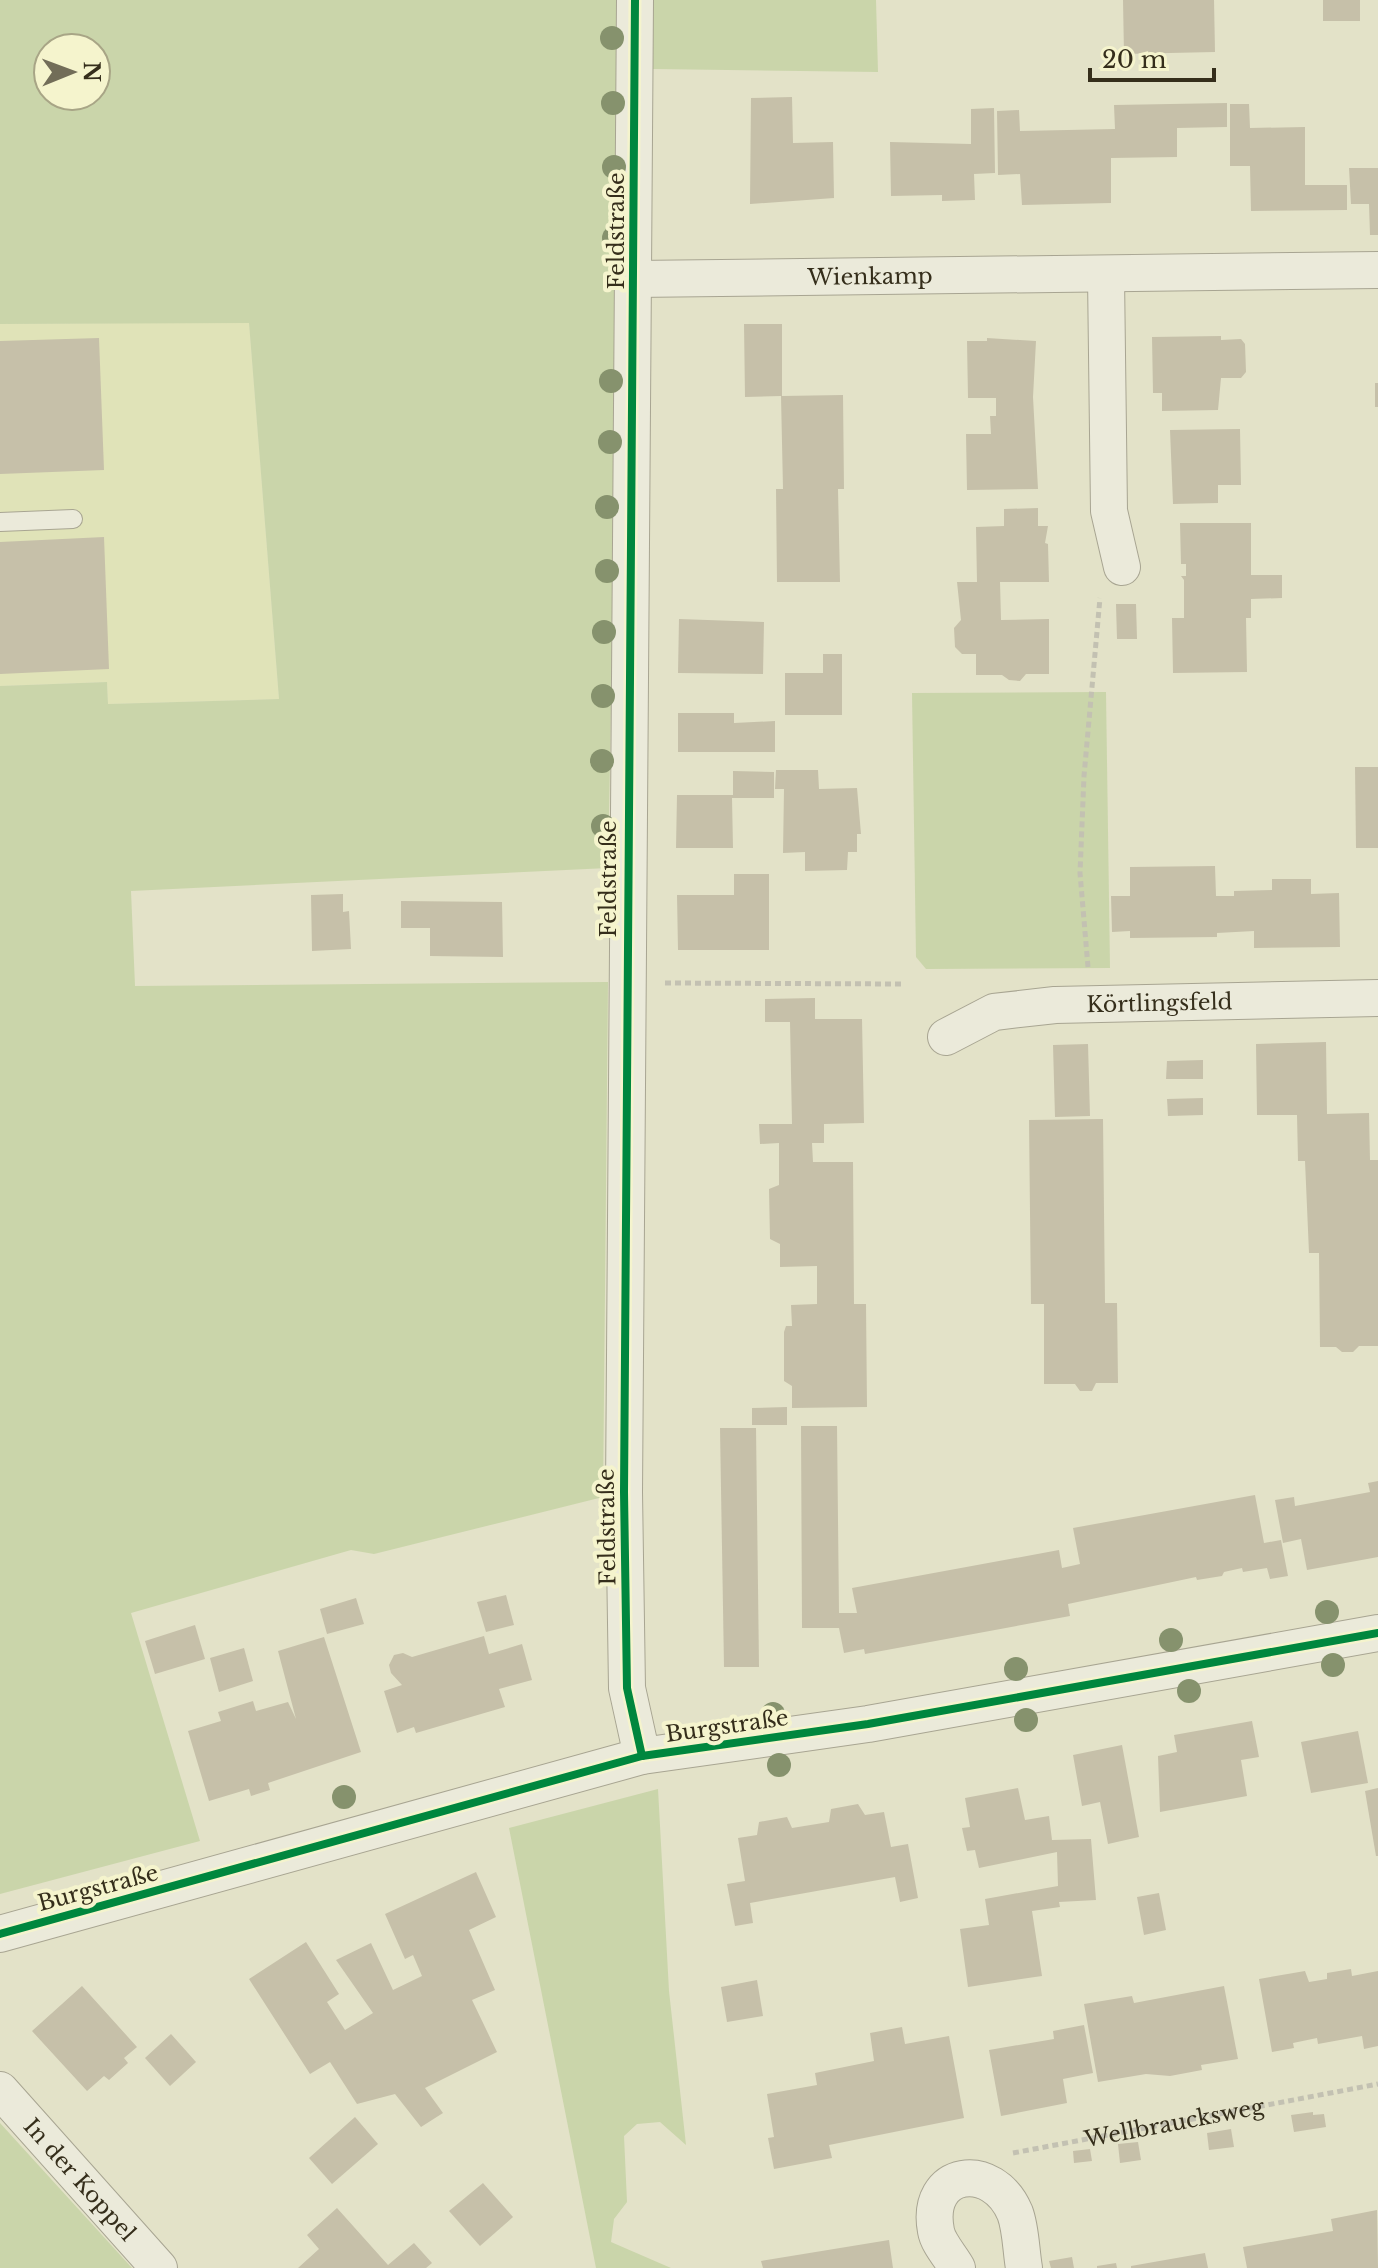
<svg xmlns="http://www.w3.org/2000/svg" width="1378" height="2268" font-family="'Libre Baskerville',serif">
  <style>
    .farmland { fill: #e0e3b8 }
    .green { fill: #cad5aa; fill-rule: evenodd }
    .building { fill: #c6c0a9 }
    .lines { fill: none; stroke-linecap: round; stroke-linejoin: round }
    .lane-casing { stroke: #a8a592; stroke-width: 20 }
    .street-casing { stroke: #a8a592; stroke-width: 38 }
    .path { stroke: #c3c1b2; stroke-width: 5; stroke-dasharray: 6 4; stroke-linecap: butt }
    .lane { stroke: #ebeada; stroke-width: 18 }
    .street { stroke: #ebeada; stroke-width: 36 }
    .cycleway-casing { stroke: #f5f4cd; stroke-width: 13 }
    .cycleway { stroke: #00873e; stroke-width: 8 }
    .tree { fill: #86926d }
    .labels { text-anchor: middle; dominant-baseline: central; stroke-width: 8; stroke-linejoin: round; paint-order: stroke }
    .street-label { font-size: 22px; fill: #352e1b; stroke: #f5f4cd }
  </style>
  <rect width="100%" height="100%" fill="#e3e2c8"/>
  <path class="farmland" d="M 249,322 L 279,699 L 108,704 L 107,682 L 0,686 L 0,324 Z"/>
  <g class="green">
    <path d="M 0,0 L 617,0 L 619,279 L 608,868 L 131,891 L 135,986 L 608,982 L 603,1497 L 374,1554 L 351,1550 L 131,1613 L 200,1841 L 0,1894 L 0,686 L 107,682 L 108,704 L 279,699 L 249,323 L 0,324 ZM 48,48 L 96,48 L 96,96 L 48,96 Z"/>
    <path d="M 653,0 L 876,0 L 878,72 L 653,69 Z"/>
    <path d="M 1106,692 L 1110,968 L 926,969 L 916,957 L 912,693 Z"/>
    <path d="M 658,1789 L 669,1991 L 686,2145 L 660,2122 L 637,2124 L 624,2136 L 627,2202 L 614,2219 L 611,2242 L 671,2268 L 596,2268 L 509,1828 Z"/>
    <path d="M 0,2123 L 132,2268 L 0,2268 Z"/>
  </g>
  <g class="building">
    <path d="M 1123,0 L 1214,0 L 1215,52 L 1124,54 Z"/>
    <rect x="1323" y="0" width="37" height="21"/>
    <path d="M 792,97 L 793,143 L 833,142 L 834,198 L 750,204 L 751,98 Z"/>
    <path d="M 1227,103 L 1227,127 L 1177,128 L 1177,157 L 1111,158 L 1111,203 L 1022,205 L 1020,174 L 998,175 L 997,111 L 1019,110 L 1020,131 L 1115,129 L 1114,105 Z"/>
    <path d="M 1230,104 L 1249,104 L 1250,128 L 1305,127 L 1305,185 L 1347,185 L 1347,210 L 1251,211 L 1250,166 L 1230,166 Z"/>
    <path d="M 994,108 L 995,173 L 974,174 L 975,200 L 942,201 L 942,195 L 891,196 L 890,142 L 971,144 L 971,109 Z"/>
    <path d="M 1349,168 L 1378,168 L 1378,235 L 1370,235 L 1369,204 L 1351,204 Z"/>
    <path d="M 744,324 L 782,324 L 782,396 L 843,395 L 844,489 L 838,489 L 840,582 L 777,582 L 776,489 L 783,489 L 781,396 L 745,397 Z"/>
    <path d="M 1221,336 L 1221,340 L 1241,339 L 1245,344 L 1246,372 L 1241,378 L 1221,378 L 1218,410 L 1162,411 L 1162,393 L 1153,393 L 1152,337 Z"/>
    <path d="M 99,338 L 104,470 L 0,474 L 0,341 Z"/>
    <path d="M 987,338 L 1036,341 L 1033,397 L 1038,489 L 967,490 L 966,434 L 991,434 L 990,416 L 996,416 L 996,398 L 968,398 L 967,341 L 987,341 Z"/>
    <rect x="1375" y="383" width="3" height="24"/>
    <path d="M 1240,429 L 1241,485 L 1218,485 L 1218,503 L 1173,504 L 1170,430 Z"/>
    <path d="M 1038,508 L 1038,526 L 1048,526 L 1045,543 L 1048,544 L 1049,582 L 1000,582 L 1001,620 L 1049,619 L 1049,674 L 1026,674 L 1020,681 L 1009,680 L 1002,675 L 976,675 L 976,654 L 962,654 L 955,647 L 954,628 L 961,620 L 957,582 L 977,582 L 976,527 L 1004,526 L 1004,509 Z"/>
    <path d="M 1180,523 L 1251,523 L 1251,575 L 1282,575 L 1282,598 L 1251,599 L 1251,618 L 1246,618 L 1247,672 L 1173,673 L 1172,618 L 1184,618 L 1184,580 L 1181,576 L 1186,576 L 1186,564 L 1181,564 Z"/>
    <path d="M 104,537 L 109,669 L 0,674 L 0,542 Z"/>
    <path d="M 1116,604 L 1136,604 L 1137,639 L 1117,639 Z"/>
    <path d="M 679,619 L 764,622 L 763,674 L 678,673 Z"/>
    <path d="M 823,654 L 842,654 L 842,715 L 785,715 L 785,673 L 823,673 Z"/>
    <path d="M 678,713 L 734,713 L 734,723 L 775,721 L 775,752 L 678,752 Z"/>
    <path d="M 1355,767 L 1378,767 L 1378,848 L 1356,848 Z"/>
    <path d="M 776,770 L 818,770 L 819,789 L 857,788 L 861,834 L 857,834 L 857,852 L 848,852 L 847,870 L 805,871 L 805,852 L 783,853 L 784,789 L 775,789 Z"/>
    <path d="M 733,771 L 774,772 L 774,798 L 732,798 L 733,848 L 676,848 L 677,795 L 733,795 Z"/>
    <path d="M 1215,866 L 1216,896 L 1234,896 L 1234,891 L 1272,890 L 1272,879 L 1311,879 L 1311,894 L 1339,893 L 1340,947 L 1254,948 L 1254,931 L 1217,933 L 1217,937 L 1130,938 L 1130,931 L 1112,932 L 1111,896 L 1130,896 L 1130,867 Z"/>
    <path d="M 734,874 L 769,874 L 769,950 L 678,950 L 677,895 L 734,895 Z"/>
    <path d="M 343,894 L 343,912 L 349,911 L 351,949 L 312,951 L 311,895 Z"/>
    <path d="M 401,901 L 502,902 L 503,957 L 430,956 L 430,928 L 401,928 Z"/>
    <path d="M 815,998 L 815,1019 L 862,1019 L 864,1123 L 824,1124 L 824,1143 L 812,1143 L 813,1162 L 853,1162 L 854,1304 L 866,1304 L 867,1407 L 792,1408 L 792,1386 L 784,1381 L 784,1332 L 786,1326 L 792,1326 L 791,1305 L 817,1304 L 817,1266 L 780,1267 L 780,1244 L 770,1239 L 769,1189 L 779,1185 L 779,1143 L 760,1144 L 759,1124 L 792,1124 L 790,1022 L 765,1022 L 765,999 Z"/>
    <path d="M 1326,1042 L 1327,1114 L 1369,1113 L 1370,1160 L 1378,1160 L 1378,1346 L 1359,1346 L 1353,1352 L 1342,1352 L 1336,1347 L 1320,1347 L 1319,1253 L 1309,1253 L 1305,1161 L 1298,1161 L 1297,1115 L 1257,1115 L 1256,1044 Z"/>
    <path d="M 1088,1044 L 1090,1116 L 1055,1117 L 1053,1045 Z"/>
    <path d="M 1203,1060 L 1203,1079 L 1166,1079 L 1167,1061 Z"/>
    <path d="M 1203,1098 L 1203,1115 L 1168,1116 L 1167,1099 Z"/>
    <path d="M 1103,1119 L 1105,1303 L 1117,1303 L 1118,1383 L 1096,1383 L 1092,1391 L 1080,1391 L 1075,1384 L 1044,1384 L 1044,1304 L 1031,1304 L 1029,1120 Z"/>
    <path d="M 787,1407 L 787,1425 L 752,1425 L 752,1408 Z"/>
    <path d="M 801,1426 L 837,1426 L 839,1613 L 857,1613 L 852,1588 L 1059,1550 L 1062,1568 L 1080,1564 L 1073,1528 L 1255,1495 L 1264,1543 L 1281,1540 L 1288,1576 L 1270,1579 L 1267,1568 L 1243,1572 L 1242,1568 L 1224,1572 L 1222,1576 L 1197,1580 L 1196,1577 L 1068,1604 L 1070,1616 L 865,1654 L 864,1649 L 844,1653 L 839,1628 L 802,1628 Z"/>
    <path d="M 720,1428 L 756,1428 L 759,1667 L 724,1667 Z"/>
    <path d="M 1378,1481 L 1378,1557 L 1307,1570 L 1301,1539 L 1283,1543 L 1275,1500 L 1294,1497 L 1295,1506 L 1333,1499 L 1370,1492 L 1368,1483 Z"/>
    <path d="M 506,1595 L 514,1625 L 486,1632 L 477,1602 Z"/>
    <path d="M 356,1598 L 364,1624 L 327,1634 L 320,1609 Z"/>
    <path d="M 195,1625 L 205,1659 L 155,1674 L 145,1641 Z"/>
    <path d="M 484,1636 L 489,1654 L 522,1644 L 532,1680 L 499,1689 L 505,1707 L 416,1733 L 414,1727 L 397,1733 L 384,1691 L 402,1685 L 391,1673 L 389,1665 L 394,1655 L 403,1653 L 412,1657 Z"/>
    <path d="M 324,1637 L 361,1752 L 268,1783 L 270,1790 L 251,1796 L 249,1789 L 209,1801 L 188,1731 L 221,1721 L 218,1712 L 253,1701 L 256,1711 L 288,1702 L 296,1719 L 278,1651 Z"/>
    <path d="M 244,1648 L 253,1681 L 219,1692 L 210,1658 Z"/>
    <path d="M 1252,1721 L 1259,1757 L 1241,1760 L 1247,1796 L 1160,1812 L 1158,1756 L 1177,1752 L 1174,1735 Z"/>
    <path d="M 1358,1731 L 1368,1783 L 1311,1793 L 1301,1742 Z"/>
    <path d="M 1122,1745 L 1139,1837 L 1108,1844 L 1100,1802 L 1082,1806 L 1073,1755 Z"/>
    <path d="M 1018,1788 L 1025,1820 L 1049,1816 L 1052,1840 L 1091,1839 L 1096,1900 L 1059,1902 L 1060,1907 L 1032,1911 L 1042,1976 L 968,1987 L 960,1929 L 989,1925 L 985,1899 L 1058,1886 L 1057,1852 L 979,1868 L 975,1850 L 967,1851 L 962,1828 L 970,1827 L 965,1798 Z"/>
    <path d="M 1378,1788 L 1378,1856 L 1376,1856 L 1365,1791 Z"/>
    <path d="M 858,1804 L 865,1815 L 884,1812 L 891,1847 L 908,1844 L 918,1898 L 900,1902 L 895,1877 L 750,1903 L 753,1923 L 735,1926 L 727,1884 L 745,1881 L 738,1838 L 757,1835 L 759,1822 L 787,1817 L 792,1828 L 829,1822 L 831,1809 Z"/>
    <path d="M 476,1872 L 496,1917 L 469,1930 L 495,1990 L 472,2000 L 497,2052 L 425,2088 L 443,2113 L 421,2127 L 395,2094 L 357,2104 L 330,2062 L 310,2074 L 249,1979 L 306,1942 L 339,1994 L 327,2002 L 345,2030 L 373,2013 L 336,1960 L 371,1943 L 393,1990 L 422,1976 L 413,1955 L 405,1959 L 385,1914 Z"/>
    <path d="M 1159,1893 L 1166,1930 L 1144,1935 L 1137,1897 Z"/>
    <path d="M 1351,1969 L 1352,1976 L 1378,1971 L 1378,2046 L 1364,2049 L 1362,2036 L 1318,2044 L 1317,2038 L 1293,2043 L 1294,2048 L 1272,2052 L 1259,1979 L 1305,1971 L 1309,1982 L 1327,1979 L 1327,1973 Z"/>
    <path d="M 757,1980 L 763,2016 L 727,2022 L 721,1987 Z"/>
    <path d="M 82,1986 L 137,2047 L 124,2058 L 128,2063 L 109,2080 L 104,2076 L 87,2091 L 32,2031 Z"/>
    <path d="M 1224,1986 L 1238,2059 L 1201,2065 L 1202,2070 L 1170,2076 L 1146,2074 L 1098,2082 L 1084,2004 L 1132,1996 L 1134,2003 Z"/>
    <path d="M 1084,2025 L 1093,2073 L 1063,2079 L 1067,2103 L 1001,2116 L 989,2050 L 1054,2039 L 1053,2031 Z"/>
    <path d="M 902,2027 L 905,2044 L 949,2036 L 964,2118 L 829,2145 L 832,2158 L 774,2169 L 768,2138 L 774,2137 L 767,2094 L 817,2085 L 815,2073 L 874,2061 L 870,2033 Z"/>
    <path d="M 171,2034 L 196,2062 L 170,2086 L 145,2058 Z"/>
    <path d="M 1313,2112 L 1313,2115 L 1324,2114 L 1326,2127 L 1294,2132 L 1291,2115 Z"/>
    <path d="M 355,2117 L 378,2144 L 332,2184 L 309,2158 Z"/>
    <path d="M 1231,2129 L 1234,2147 L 1209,2150 L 1207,2133 Z"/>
    <path d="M 1138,2142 L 1141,2160 L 1120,2163 L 1118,2144 Z"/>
    <path d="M 1090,2149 L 1092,2161 L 1074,2163 L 1073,2151 Z"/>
    <path d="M 483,2183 L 513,2217 L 480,2246 L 449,2211 Z"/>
    <path d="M 337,2208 L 388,2265 L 414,2243 L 432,2263 L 426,2268 L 298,2268 L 319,2249 L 307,2235 Z"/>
    <path d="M 1377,2210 L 1378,2268 L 1247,2268 L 1243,2247 L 1333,2231 L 1331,2219 Z"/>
    <path d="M 889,2240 L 893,2268 L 763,2268 L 761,2261 Z"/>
    <path d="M 1205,2253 L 1208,2268 L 1131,2268 L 1131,2266 Z"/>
    <path d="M 1072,2257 L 1074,2268 L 1051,2268 L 1049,2261 Z"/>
    <path d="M 1116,2263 L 1117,2268 L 1097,2268 L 1097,2266 Z"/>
  </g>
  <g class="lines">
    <g class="lane-casing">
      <path id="lane" d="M 0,522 L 73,519"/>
    </g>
    <g class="street-casing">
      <g id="street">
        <path d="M 635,0 L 624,1492 L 627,1688 L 642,1756"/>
        <path d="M 1106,276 L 1109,511 L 1122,567"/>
        <path id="s2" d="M 634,279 L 1378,270"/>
        <path id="s3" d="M 946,1037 L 994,1012 L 1055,1005 L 1378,998"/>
        <path d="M 0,1934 L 642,1756 L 868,1724 L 1378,1633"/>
        <path id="s4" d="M 0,2090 L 159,2268"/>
        <path d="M 957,2268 C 951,2257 938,2243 936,2231 C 924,2169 993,2160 1015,2213 C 1021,2229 1021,2251 1024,2268"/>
      </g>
    </g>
    <g class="path">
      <path d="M 1088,967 L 1080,873 L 1084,776 L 1100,598"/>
      <path d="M 665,983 L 904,984"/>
      <path id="s1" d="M 1013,2153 L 1378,2084"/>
    </g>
    <use href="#lane" class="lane"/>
    <use href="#street" class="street"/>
    <g class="cycleway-casing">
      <g id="cycleway">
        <path d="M 635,0 L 624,1492 L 627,1688 L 642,1756"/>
        <path d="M 0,1934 L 642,1756 L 868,1724 L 1378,1633"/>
      </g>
    </g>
    <use href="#cycleway" class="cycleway"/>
  </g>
  <g class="tree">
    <circle cx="612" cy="38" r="12"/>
    <circle cx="613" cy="103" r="12"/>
    <circle cx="614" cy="167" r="12"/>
    <circle cx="614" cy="238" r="12"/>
    <circle cx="611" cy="381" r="12"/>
    <circle cx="610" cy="442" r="12"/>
    <circle cx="607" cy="507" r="12"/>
    <circle cx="607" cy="571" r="12"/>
    <circle cx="604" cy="632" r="12"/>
    <circle cx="603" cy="696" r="12"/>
    <circle cx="602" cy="761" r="12"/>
    <circle cx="603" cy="826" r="12"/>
    <circle cx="1327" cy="1612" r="12"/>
    <circle cx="1171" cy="1640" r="12"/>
    <circle cx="1333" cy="1665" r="12"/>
    <circle cx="1016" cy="1669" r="12"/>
    <circle cx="1189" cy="1691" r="12"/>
    <circle cx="773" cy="1714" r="12"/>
    <circle cx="1026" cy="1720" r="12"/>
    <circle cx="779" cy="1765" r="12"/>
    <circle cx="344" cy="1797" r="12"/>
  </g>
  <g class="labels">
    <g class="street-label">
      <text transform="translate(616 231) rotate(-90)">Feldstraße</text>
      <text stroke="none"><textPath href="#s2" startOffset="236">Wienkamp</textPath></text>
      <text transform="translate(608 879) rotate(-90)">Feldstraße</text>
      <text stroke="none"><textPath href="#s3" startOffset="220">Körtlingsfeld</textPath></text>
      <text transform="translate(607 1527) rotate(-91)">Feldstraße</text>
      <text transform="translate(727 1726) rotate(-8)">Burgstraße</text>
      <text transform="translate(98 1888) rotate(-15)">Burgstraße</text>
      <text stroke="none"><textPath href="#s1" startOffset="164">Wellbraucksweg</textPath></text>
      <text stroke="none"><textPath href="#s4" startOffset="120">In der Koppel</textPath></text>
    </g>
  </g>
  <g transform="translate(72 72) rotate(89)"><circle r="38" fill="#f5f4cd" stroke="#a8a586" stroke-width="2"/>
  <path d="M0-6L14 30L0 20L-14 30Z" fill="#726d58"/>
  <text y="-12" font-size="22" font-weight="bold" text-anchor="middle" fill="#352e1b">N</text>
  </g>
  <path d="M1090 68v12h124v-12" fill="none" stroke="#352e1b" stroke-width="4"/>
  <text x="1102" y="68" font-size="24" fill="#352e1b" stroke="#f5f4cd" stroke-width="6" paint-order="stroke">20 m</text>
</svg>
